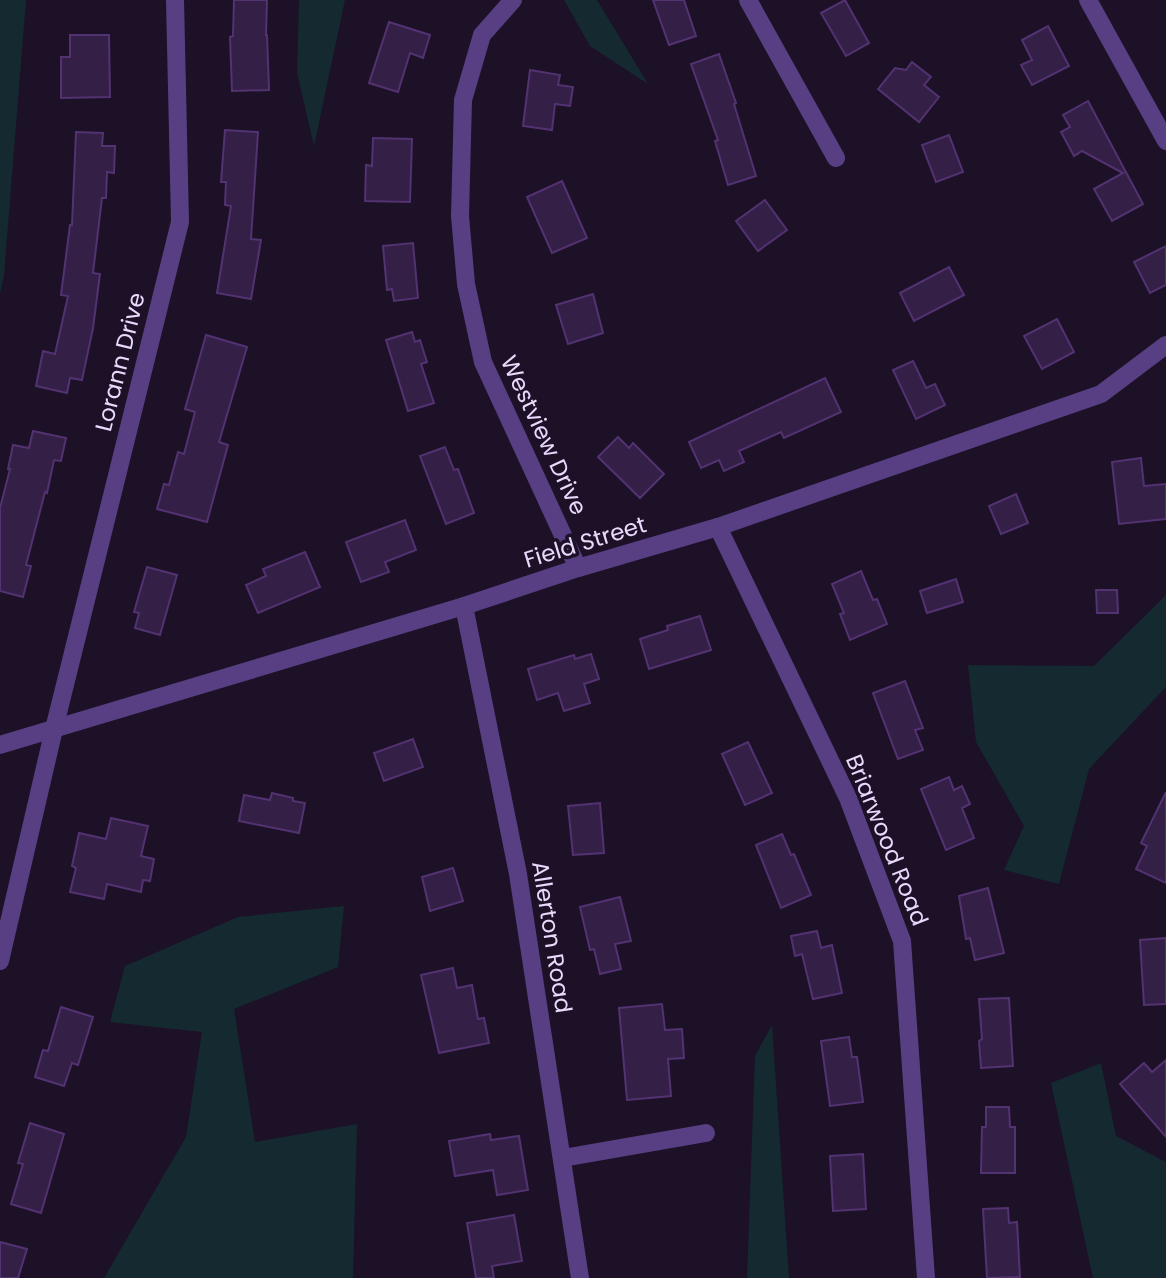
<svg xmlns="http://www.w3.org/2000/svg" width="1166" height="1278" font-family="Poppins,sans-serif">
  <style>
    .green { fill: #152931 }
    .building { fill: #341f47; stroke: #533272; stroke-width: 2 }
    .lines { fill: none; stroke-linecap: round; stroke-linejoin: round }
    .minor { stroke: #583f83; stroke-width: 18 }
    .labels { text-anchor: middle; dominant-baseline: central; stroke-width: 7; stroke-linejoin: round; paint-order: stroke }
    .street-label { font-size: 23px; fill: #e9dafd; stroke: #1c1127 }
  </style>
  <rect width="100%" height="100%" fill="#1c1127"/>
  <g class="green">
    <path d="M 0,0 L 26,0 L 4,275 L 0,294 Z"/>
    <path d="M 299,0 L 345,0 L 314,146 L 297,73 Z"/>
    <path d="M 564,0 L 597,0 L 648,84 L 590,46 Z"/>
    <path d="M 1166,595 L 1166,687 L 1089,769 L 1059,884 L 1004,870 L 1024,826 L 976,742 L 968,665 L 1094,666 Z"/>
    <path d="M 344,906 L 338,967 L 234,1009 L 255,1142 L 357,1124 L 353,1278 L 104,1278 L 186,1137 L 202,1032 L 110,1022 L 125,966 L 238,917 Z"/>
    <path d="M 772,1025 L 789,1278 L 747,1278 L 755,1056 Z"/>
    <path d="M 1101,1063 L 1116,1136 L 1166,1162 L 1166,1278 L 1093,1278 L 1051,1083 Z"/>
  </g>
  <g class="building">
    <path d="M 234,0 L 267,0 L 266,35 L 267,35 L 269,90 L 232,91 L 230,37 L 233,36 Z"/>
    <path d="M 653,0 L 684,0 L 696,36 L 669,45 Z"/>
    <path d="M 845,0 L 869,43 L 846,56 L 821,13 Z"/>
    <path d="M 389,22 L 430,35 L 423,58 L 410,53 L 398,92 L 369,83 Z"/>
    <path d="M 1048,26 L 1069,66 L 1032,85 L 1021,65 L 1032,60 L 1022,40 Z"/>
    <path d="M 70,35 L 109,35 L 110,97 L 61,98 L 61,57 L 70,57 Z"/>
    <path d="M 719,54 L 736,103 L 734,104 L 756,176 L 728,185 L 715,141 L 718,140 L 691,64 Z"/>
    <path d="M 912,62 L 931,77 L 924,85 L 939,97 L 919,122 L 878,89 L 895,68 L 906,70 Z"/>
    <path d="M 530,70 L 560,75 L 558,85 L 573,87 L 570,106 L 555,104 L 552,130 L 523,126 Z"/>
    <path d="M 1088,101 L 1143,204 L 1112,221 L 1094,189 L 1123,173 L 1082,151 L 1074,156 L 1061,132 L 1070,127 L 1063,115 Z"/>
    <path d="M 225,130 L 258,132 L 251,239 L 261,240 L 251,299 L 217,293 L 231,206 L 225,205 L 226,182 L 221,182 Z"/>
    <path d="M 76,132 L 103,133 L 102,146 L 115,146 L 114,173 L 107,172 L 106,198 L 102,198 L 93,273 L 100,274 L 93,328 L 82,380 L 70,378 L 67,393 L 36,386 L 43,351 L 55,354 L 68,296 L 61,295 L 70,225 L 72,225 Z"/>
    <path d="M 949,135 L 963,172 L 936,182 L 922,145 Z"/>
    <path d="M 373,138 L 412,139 L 410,202 L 365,201 L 366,165 L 372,166 Z"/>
    <path d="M 562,181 L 587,238 L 552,253 L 527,197 Z"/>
    <path d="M 765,200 L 787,230 L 758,251 L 736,221 Z"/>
    <path d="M 413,243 L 418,298 L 394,301 L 392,289 L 387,290 L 383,246 Z"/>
    <path d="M 1166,246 L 1166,285 L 1150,293 L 1134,262 Z"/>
    <path d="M 949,267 L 964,295 L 914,321 L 900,293 Z"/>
    <path d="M 593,294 L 603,333 L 568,344 L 556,305 Z"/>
    <path d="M 1057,319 L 1074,352 L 1042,369 L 1024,336 Z"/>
    <path d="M 412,332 L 415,342 L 420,340 L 427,362 L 421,364 L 434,403 L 408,411 L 386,340 Z"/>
    <path d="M 206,335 L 247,347 L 219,442 L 228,445 L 207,522 L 157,509 L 164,484 L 169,485 L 178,452 L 184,454 L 195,412 L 185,409 Z"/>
    <path d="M 913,361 L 926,388 L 935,384 L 945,405 L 916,419 L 893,370 Z"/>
    <path d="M 825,378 L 841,412 L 784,438 L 781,432 L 739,451 L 744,462 L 724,471 L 719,460 L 701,468 L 689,442 Z"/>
    <path d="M 33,431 L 66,438 L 61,461 L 54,460 L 47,493 L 45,492 L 26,565 L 31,566 L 23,597 L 0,591 L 0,508 L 10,469 L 8,469 L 13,445 L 29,448 Z"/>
    <path d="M 618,437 L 629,448 L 633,443 L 664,474 L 640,498 L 598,457 Z"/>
    <path d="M 445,447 L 454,470 L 458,469 L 474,513 L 446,524 L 420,456 Z"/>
    <path d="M 1141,458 L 1144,486 L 1166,484 L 1166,519 L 1119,524 L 1112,462 Z"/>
    <path d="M 1016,494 L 1028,523 L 1001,534 L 989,506 Z"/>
    <path d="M 405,520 L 416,550 L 385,562 L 389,572 L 361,582 L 346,542 Z"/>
    <path d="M 305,552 L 320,587 L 258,613 L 246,585 L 266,576 L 263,569 Z"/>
    <path d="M 147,567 L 177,575 L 160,635 L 135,628 L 139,613 L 134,612 Z"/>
    <path d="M 861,571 L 873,600 L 877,599 L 887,624 L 850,640 L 840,614 L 844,613 L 832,584 Z"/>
    <path d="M 956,579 L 963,602 L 927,613 L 920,591 Z"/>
    <path d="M 1096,590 L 1117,590 L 1118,613 L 1097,613 Z"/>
    <path d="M 700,616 L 711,650 L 649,669 L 640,639 L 668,630 L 667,626 Z"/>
    <path d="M 591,654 L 599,679 L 584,684 L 590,703 L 564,711 L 558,693 L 537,700 L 528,669 L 574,655 L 575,659 Z"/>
    <path d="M 905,681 L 923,728 L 915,730 L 923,750 L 898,759 L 873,693 Z"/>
    <path d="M 413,739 L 423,767 L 384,781 L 374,753 Z"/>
    <path d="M 748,742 L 772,793 L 745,805 L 722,754 Z"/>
    <path d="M 949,777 L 954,790 L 962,786 L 970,804 L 962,808 L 974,838 L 946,850 L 921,789 Z"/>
    <path d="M 1166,792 L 1166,883 L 1136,869 L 1147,846 L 1141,843 Z"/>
    <path d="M 272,793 L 293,798 L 293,801 L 305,803 L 299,833 L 239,821 L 244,795 L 270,800 Z"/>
    <path d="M 600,803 L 604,853 L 573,855 L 568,806 Z"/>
    <path d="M 111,818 L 148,826 L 141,856 L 154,859 L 150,881 L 143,880 L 141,892 L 107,884 L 104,899 L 70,892 L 76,868 L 72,866 L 79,833 L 106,839 Z"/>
    <path d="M 782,834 L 791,855 L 794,854 L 811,895 L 781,908 L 756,845 Z"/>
    <path d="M 453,868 L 463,901 L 430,911 L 422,877 Z"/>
    <path d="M 988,888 L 1004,953 L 975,960 L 970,938 L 966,939 L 959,896 Z"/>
    <path d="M 620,897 L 631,941 L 615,944 L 621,969 L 600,974 L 594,949 L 590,950 L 580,907 Z"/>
    <path d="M 817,931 L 821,948 L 832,945 L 842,993 L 813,999 L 802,954 L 795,956 L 791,936 Z"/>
    <path d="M 1166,938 L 1166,1004 L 1144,1005 L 1140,940 Z"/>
    <path d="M 453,968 L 457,988 L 472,985 L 478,1019 L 484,1018 L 489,1043 L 439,1053 L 421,975 Z"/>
    <path d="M 1009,998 L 1013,1066 L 981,1068 L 979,1041 L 982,1039 L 979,999 Z"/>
    <path d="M 662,1004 L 665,1030 L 682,1029 L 684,1058 L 668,1059 L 671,1096 L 627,1100 L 619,1008 Z"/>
    <path d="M 61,1007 L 93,1017 L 78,1065 L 72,1063 L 64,1086 L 35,1077 L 43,1050 L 48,1051 Z"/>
    <path d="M 849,1037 L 852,1057 L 857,1057 L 863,1102 L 830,1106 L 821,1041 Z"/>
    <path d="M 1166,1060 L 1166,1137 L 1120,1084 L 1144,1063 L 1152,1072 Z"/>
    <path d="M 986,1107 L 1009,1107 L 1010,1127 L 1015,1127 L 1015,1173 L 981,1173 L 982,1127 L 986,1127 Z"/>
    <path d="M 30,1123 L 64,1134 L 41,1213 L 11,1204 L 23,1164 L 18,1163 Z"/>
    <path d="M 490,1134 L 491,1140 L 519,1136 L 528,1190 L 497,1195 L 493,1170 L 455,1176 L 449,1141 Z"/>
    <path d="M 863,1154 L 866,1209 L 833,1211 L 830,1156 Z"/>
    <path d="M 1008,1208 L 1009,1223 L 1017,1222 L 1020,1277 L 987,1278 L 983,1209 Z"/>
    <path d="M 514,1215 L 522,1261 L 492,1266 L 494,1278 L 476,1278 L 467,1223 Z"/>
    <path d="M 0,1242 L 27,1249 L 18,1278 L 0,1278 Z"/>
  </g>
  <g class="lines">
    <g class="minor">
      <path d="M 513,0 L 482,35 L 463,100 L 460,216 L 466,284 L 483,362 L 578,568"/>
      <path d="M 748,0 L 836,158"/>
      <path d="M 1088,0 L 1166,141"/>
      <path d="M 718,527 L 848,798 L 902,941 L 926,1278"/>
      <path d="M 464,606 L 518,874 L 580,1278"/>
      <path d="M 0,745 L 464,606 L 578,568 L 718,527 L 1101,394 L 1166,345"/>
      <path d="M 0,961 L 54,729 L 180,222 L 175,0"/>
      <path d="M 563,1158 L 706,1133"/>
    </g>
  </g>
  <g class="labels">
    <g class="street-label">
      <text transform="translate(120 362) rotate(-76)">Lorann Drive</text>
      <text transform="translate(544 435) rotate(65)">Westview Drive</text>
      <text transform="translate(585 542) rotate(-17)">Field Street</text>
      <text transform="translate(887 840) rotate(68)">Briarwood Road</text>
      <text transform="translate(552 937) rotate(81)">Allerton Road</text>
    </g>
  </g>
</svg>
